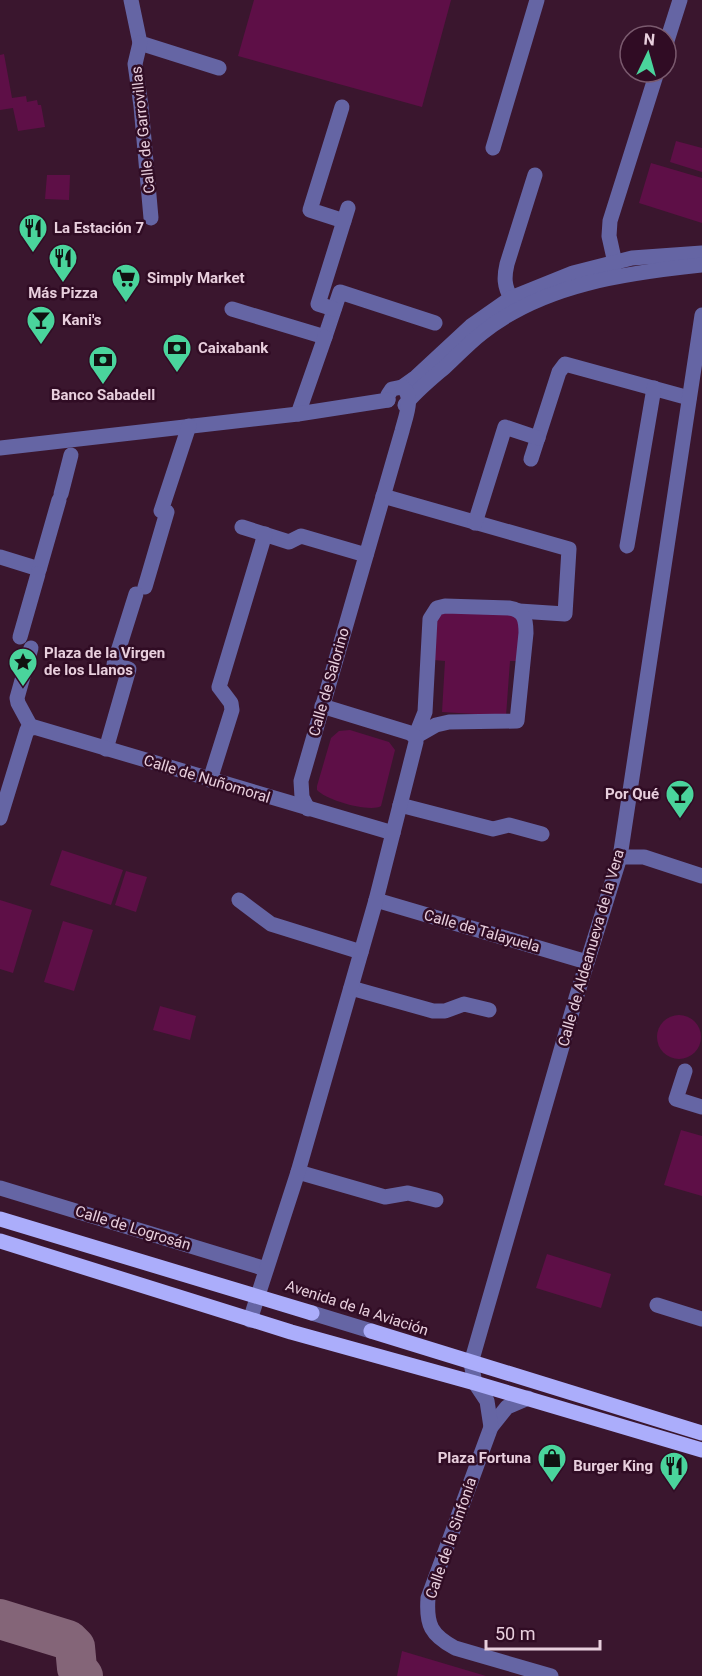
<svg xmlns="http://www.w3.org/2000/svg" width="702" height="1676" font-family="Roboto,sans-serif">
  <style>
    .green { fill: #5e0f47 }
    .lines { fill: none; stroke-linecap: round; stroke-linejoin: round }
    .taxiway { stroke: #846578; stroke-width: 40 }
    .minor { stroke: #6565a4; stroke-width: 15 }
    .major { stroke: #abadfb; stroke-width: 15 }
    .labels { text-anchor: middle; dominant-baseline: central; stroke-width: 5; stroke-linejoin: round; paint-order: stroke }
    .street-label { font-size: 15px; fill: #e8cfdd; stroke: #300c24 }
    .poi-label { font-size: 15px; font-weight: bold; fill: #e8cfdd; stroke: #300c24; text-anchor: start }
  </style>
  <rect width="100%" height="100%" fill="#3a162e"/>
  <g class="green">
    <path d="M 254,0 L 451,0 L 422,107 L 238,56 Z"/>
    <path d="M 4,54 L 12,98 L 26,96 L 27,102 L 37,100 L 38,105 L 41,105 L 45,127 L 18,131 L 13,108 L 0,110 L 0,55 Z"/>
    <path d="M 676,141 L 702,148 L 702,172 L 670,162 Z"/>
    <path d="M 651,163 L 702,178 L 702,223 L 639,203 Z"/>
    <path d="M 47,175 L 70,175 L 69,200 L 45,199 Z"/>
    <path d="M 443,611 L 509,613 L 521,621 L 519,661 L 510,661 L 506,716 L 442,712 L 445,661 L 434,660 L 435,617 Z"/>
    <path d="M 350,730 L 389,742 L 395,750 L 381,806 C 370,813 326,800 317,790 L 317,786 L 331,738 L 339,731 Z"/>
    <path d="M 62,850 L 123,870 L 111,905 L 50,885 Z"/>
    <path d="M 126,871 L 147,877 L 136,912 L 115,905 Z"/>
    <path d="M 0,900 L 32,910 L 13,973 L 0,969 Z"/>
    <path d="M 63,921 L 93,930 L 74,991 L 44,982 Z"/>
    <path d="M 160,1006 L 196,1016 L 190,1040 L 153,1030 Z"/>
    <circle cx="679" cy="1037" r="22"/>
    <path d="M 681,1130 L 702,1136 L 702,1196 L 664,1185 Z"/>
    <path d="M 547,1254 L 611,1274 L 601,1308 L 536,1288 Z"/>
    <path d="M 402,1651 L 486,1676 L 397,1676 Z"/>
  </g>
  <g class="lines">
    <path class="taxiway" d="M 0,1619 L 68,1640 L 75,1647 L 77,1668 L 83,1676"/>
    <g class="minor">
      <path d="M 131,0 L 140,43 L 219,68"/>
      <path d="M 140,43 L 135,64 L 141,106 L 151,218"/>
      <path d="M 666,44 L 680,0"/>
      <path d="M 342,107 L 310,210 L 344,221"/>
      <path d="M 493,148 L 537,0"/>
      <path d="M 613,271 L 615,263 L 609,236 L 610,221 L 657,72"/>
      <path d="M 511,298 C 504,286 504,277 507,264 L 535,175"/>
      <path d="M 232,309 L 325,337 L 340,292 L 435,323"/>
      <path d="M 334,309 L 318,304 L 348,208"/>
      <path d="M 388,400 L 388,395 L 392,389 L 402,387 L 416,377 L 471,326 L 511,298 L 573,273 L 632,258 L 702,253"/>
      <path d="M 405,405 C 416,391 431,379 445,367 C 457,356 469,343 482,333 C 543,284 626,273 702,265"/>
      <path d="M 298,414 L 325,337"/>
      <path d="M 0,448 L 298,414 L 388,400"/>
      <path d="M 531,459 L 559,372 L 565,364 L 689,398"/>
      <path d="M 61,494 L 71,455"/>
      <path d="M 383,496 L 569,549 L 565,614 L 519,611"/>
      <path d="M 475,523 L 505,427 L 538,438"/>
      <path d="M 242,527 L 289,542 L 301,536 L 366,555"/>
      <path d="M 627,546 L 654,388"/>
      <path d="M 0,557 L 39,569"/>
      <path d="M 39,570 L 59,500"/>
      <path d="M 145,587 L 167,512 L 161,511 L 189,426"/>
      <path d="M 445,606 L 509,608 C 524,610 526,619 526,633 L 517,721 L 449,722 L 436,725 L 415,737 L 425,712 L 430,619 L 437,608 Z"/>
      <path d="M 20,637 L 38,574"/>
      <path d="M 31,727 L 18,703 L 17,698 L 31,648"/>
      <path d="M 106,749 L 129,669 L 114,664 L 136,594"/>
      <path d="M 210,780 L 232,710 L 231,703 L 219,687 L 265,534"/>
      <path d="M 400,805 L 493,829 L 509,825 L 542,834"/>
      <path d="M 308,809 L 302,797 L 301,781 L 402,431 C 405,418 415,396 402,387"/>
      <path d="M 0,818 L 27,730 L 34,727 L 393,833"/>
      <path d="M 620,857 L 644,857 L 702,876"/>
      <path d="M 239,900 L 271,924 L 361,952"/>
      <path d="M 376,900 L 587,962"/>
      <path d="M 351,988 L 433,1011 L 445,1011 L 464,1004 L 489,1010"/>
      <path d="M 685,1071 L 676,1099 L 702,1107"/>
      <path d="M 298,1172 L 385,1197 L 408,1193 L 436,1200"/>
      <path d="M 0,1188 L 266,1269"/>
      <path d="M 657,1305 L 702,1319"/>
      <path d="M 312,1313 L 371,1331"/>
      <path d="M 250,1320 L 298,1172 L 376,900 L 416,742 L 415,737 L 410,733 L 322,706"/>
      <path d="M 528,1398 L 507,1407 L 491,1427 L 428,1598 C 426,1625 431,1635 455,1648 L 551,1676"/>
      <path d="M 491,1427 L 487,1401 L 475,1383 L 471,1363 L 576,998 L 620,857 L 702,315"/>
    </g>
    <g class="major">
      <path d="M 0,1219 L 312,1313"/>
      <path d="M 0,1241 L 291,1332 L 475,1383 L 702,1450"/>
      <path d="M 371,1331 L 702,1433"/>
    </g>
  </g>
  <defs>
    <g id="restaurant-pin" transform="scale(1.5)"><path d="M0 17L-7.5 6A9.5 9.5 0 1 1 7.5 6Z" fill="#4ad49c" stroke="#300c24"/><path d="M-5-6h1v4h1v-4h1v4h1v-4h1v5L-1.5 .5V6h-2V.5L-5-1ZM5-6V6H3V1.5H1.5Q1.5-4 5-6Z" fill="#111"/></g>
    <g id="supermarket-pin" transform="scale(1.5)"><path d="M0 17L-7.5 6A9.5 9.5 0 1 1 7.5 6Z" fill="#4ad49c" stroke="#300c24"/><path d="M-6-5.5h2.5l.6 2H6L4.5 2H-2.5L-4.4-4H-6ZM-1.5 3.2a1.3 1.3 0 1 0 .1 0ZM3 3.2a1.3 1.3 0 1 0 .1 0Z" fill="#111"/></g>
    <g id="bar-pin" transform="scale(1.5)"><path d="M0 17L-7.5 6A9.5 9.5 0 1 1 7.5 6Z" fill="#4ad49c" stroke="#300c24"/><path d="M-6-5H6L.8 .8V4.5H3.5V6h-7V4.5H-.8V.8Z" fill="#111"/></g>
    <g id="bank-pin" transform="scale(1.5)"><path d="M0 17L-7.5 6A9.5 9.5 0 1 1 7.5 6Z" fill="#4ad49c" stroke="#300c24"/><path d="M-6-4H6V4H-6ZM0-2.3a2.3 2.3 0 1 0 0 4.6a2.3 2.3 0 1 0 0-4.6Z" fill="#111"/></g>
    <g id="sight-pin" transform="scale(1.5)"><path d="M0 17L-7.5 6A9.5 9.5 0 1 1 7.5 6Z" fill="#4ad49c" stroke="#300c24"/><path d="M0-6L1.8-2.2L6-1.7L2.9 1.2L3.7 5.4L0 3.3L-3.7 5.4L-2.9 1.2L-6-1.7L-1.8-2.2Z" fill="#111"/></g>
    <g id="shop-pin" transform="scale(1.5)"><path d="M0 17L-7.5 6A9.5 9.5 0 1 1 7.5 6Z" fill="#4ad49c" stroke="#300c24"/><path d="M-5-2.5h2.3a2.7 3.5 0 0 1 5.4 0H5L5.5 6h-11ZM-1.5-2.5h3a1.5 2.3 0 0 0-3 0Z" fill="#111"/></g>
  </defs>
  <g fill-rule="evenodd">
    <use href="#restaurant-pin" x="33" y="228"/>
    <use href="#restaurant-pin" x="63" y="258"/>
    <use href="#supermarket-pin" x="126" y="278"/>
    <use href="#bar-pin" x="41" y="320"/>
    <use href="#bank-pin" x="177" y="348"/>
    <use href="#bank-pin" x="103" y="360"/>
    <use href="#sight-pin" x="23" y="662"/>
    <use href="#bar-pin" x="680" y="794"/>
    <use href="#shop-pin" x="552" y="1458"/>
    <use href="#restaurant-pin" x="674" y="1466"/>
  </g>
  <g class="labels">
    <g class="street-label">
      <text transform="translate(143 130) rotate(-96)">Calle de Garrovillas</text>
      <text transform="translate(329 682) rotate(-74)">Calle de Salorino</text>
      <text transform="translate(207 779) rotate(17)">Calle de Nuñomoral</text>
      <text transform="translate(482 931) rotate(16)">Calle de Talayuela</text>
      <text transform="translate(591 948) rotate(-74)">Calle de Aldeanueva de la Vera</text>
      <text transform="translate(133 1228) rotate(17)">Calle de Logrosán</text>
      <text transform="translate(357 1308) rotate(18)">Avenida de la Aviación</text>
      <text transform="translate(451 1538) rotate(-71)">Calle de la Sinfonía</text>
    </g>
    <g class="poi-label">
      <text x="54" y="228">La Estación 7</text>
      <text x="147" y="278">Simply Market</text>
      <text x="63" y="293" text-anchor="middle">Más Pizza</text>
      <text x="62" y="320">Kani's</text>
      <text x="198" y="348">Caixabank</text>
      <text x="103" y="395" text-anchor="middle">Banco Sabadell</text>
      <text x="44" y="653">Plaza de la Virgen<tspan x="44" dy="17">de los Llanos</tspan></text>
      <text x="659" y="794" text-anchor="end">Por Qué</text>
      <text x="531" y="1458" text-anchor="end">Plaza Fortuna</text>
      <text x="653" y="1466" text-anchor="end">Burger King</text>
    </g>
  </g>
  <g transform="translate(648 54) rotate(5)"><circle r="28" fill="#300c24" stroke="#7a5a6e" stroke-width="1.5"/>
  <path d="M0-4.5L10 22L0 15L-10 22Z" fill="#4ad49c"/>
  <text y="-9" font-size="16" font-weight="bold" text-anchor="middle" fill="#e8cfdd">N</text>
  </g>
  <path d="M486 1640v9h114v-9" fill="none" stroke="#e8cfdd" stroke-width="3"/>
  <text x="495" y="1640" font-size="18" fill="#e8cfdd" stroke="#300c24" stroke-width="4.5" paint-order="stroke">50 m</text>
</svg>
